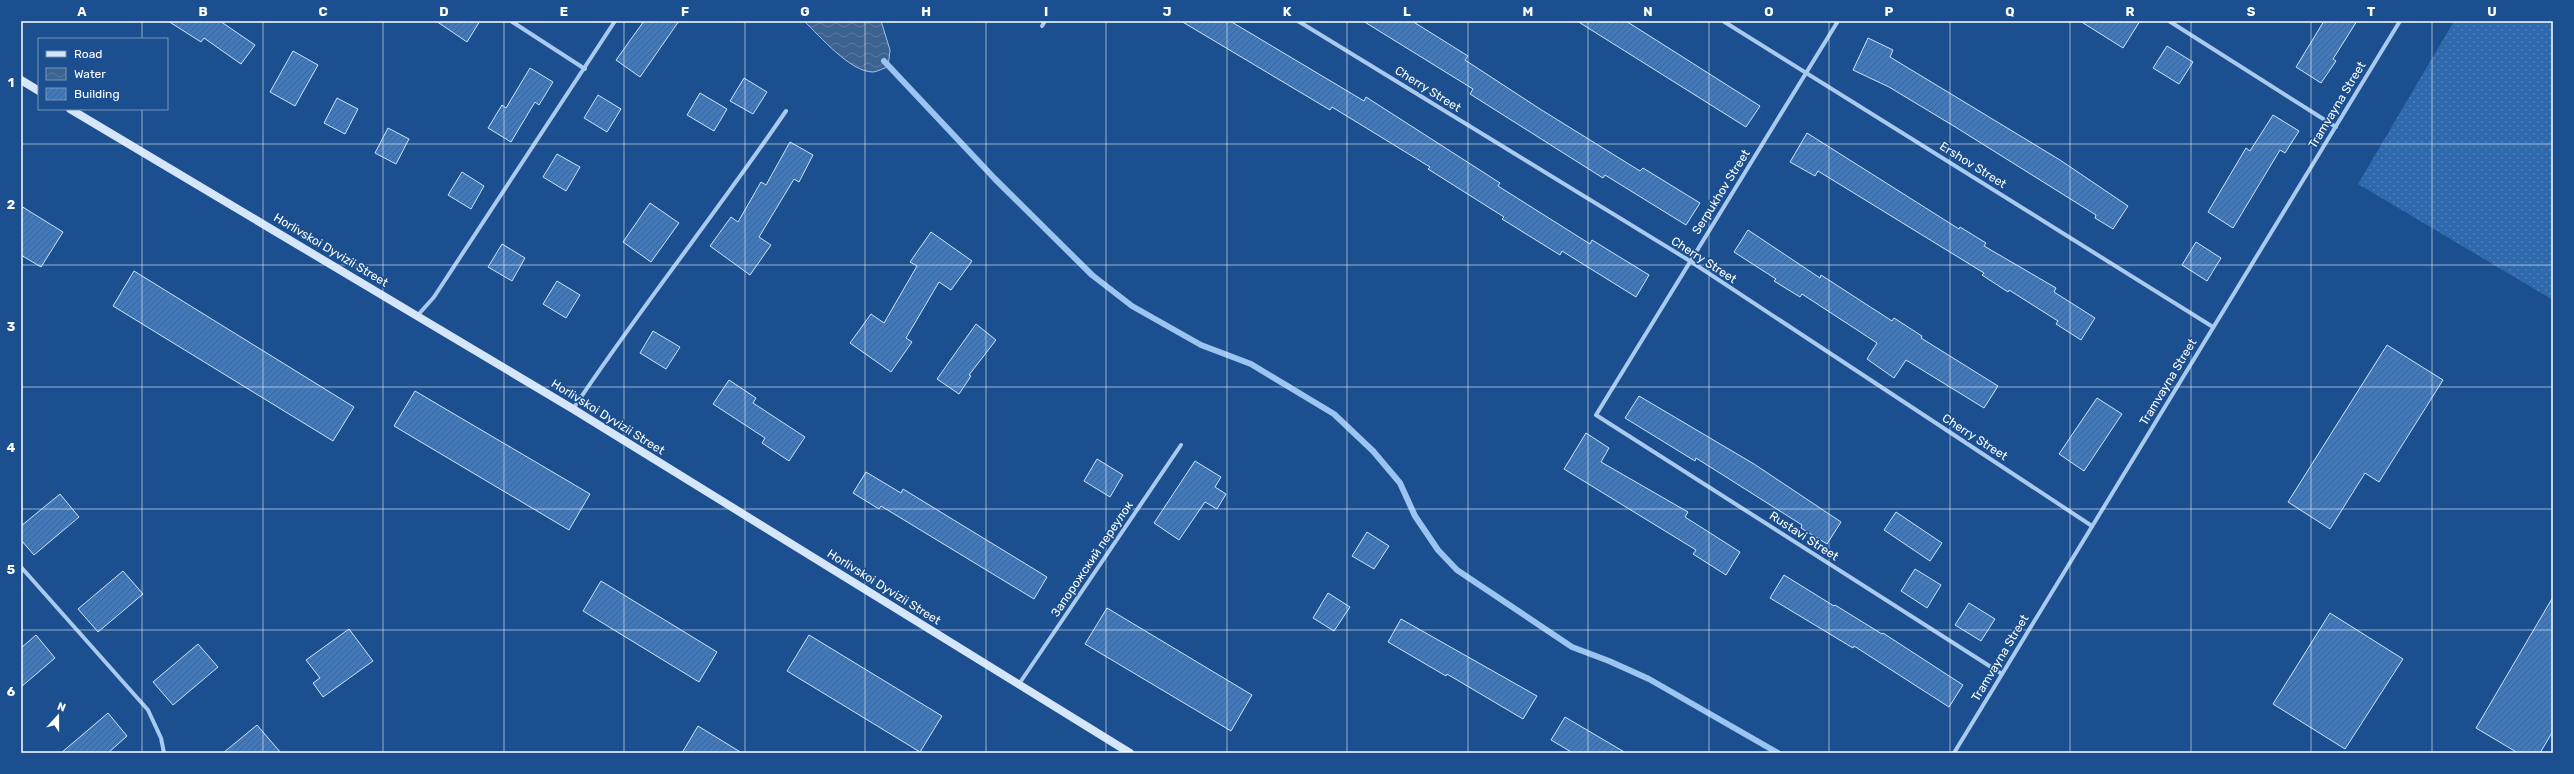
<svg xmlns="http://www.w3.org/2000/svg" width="2574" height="774" font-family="Rubik,sans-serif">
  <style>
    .grass { fill: url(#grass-dots) }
    .water { fill: url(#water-waves); stroke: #9cc4f0 }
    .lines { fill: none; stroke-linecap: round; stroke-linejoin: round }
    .stream { stroke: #9cc4f0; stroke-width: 6 }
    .building { fill: url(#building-hatch); stroke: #cfe3fa }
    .minor { stroke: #a9c9ee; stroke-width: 4 }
    .secondary { stroke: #d6e6fa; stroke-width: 8 }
    .grid { fill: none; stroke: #fff; stroke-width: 1; stroke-opacity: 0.55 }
    .labels { text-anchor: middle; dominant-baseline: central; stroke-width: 3.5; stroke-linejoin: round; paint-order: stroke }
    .street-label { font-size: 12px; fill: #fff; stroke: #1b4f8f }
    .neatline { fill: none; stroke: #fff; stroke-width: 1.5 }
    .grid-label { font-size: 13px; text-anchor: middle; font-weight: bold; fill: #fff }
  </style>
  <defs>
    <pattern id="grass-dots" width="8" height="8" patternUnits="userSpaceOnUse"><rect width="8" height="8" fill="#2e69ad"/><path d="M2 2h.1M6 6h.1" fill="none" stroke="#4d80b9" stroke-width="1.8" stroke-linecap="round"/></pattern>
    <pattern id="water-waves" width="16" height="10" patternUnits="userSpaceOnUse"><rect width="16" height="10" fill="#3c6290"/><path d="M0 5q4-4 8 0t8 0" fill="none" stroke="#597aa1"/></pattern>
    <pattern id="building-hatch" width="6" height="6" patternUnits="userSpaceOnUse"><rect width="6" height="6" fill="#4478b7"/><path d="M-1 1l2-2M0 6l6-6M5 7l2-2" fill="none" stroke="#486282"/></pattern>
  </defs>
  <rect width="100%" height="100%" fill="#1b4f8f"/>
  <path class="grass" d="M 2454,21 L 2553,21 L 2553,300 L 2358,184 Z"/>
  <path class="water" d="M 804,21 L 881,21 L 890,50 L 888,67 C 883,68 877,72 873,72 C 850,72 820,36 804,21 Z"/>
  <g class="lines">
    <path class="stream" d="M 884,61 L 995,179 L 1092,275 L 1132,306 L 1201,345 L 1251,364 L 1334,414 L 1373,451 L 1400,483 L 1415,516 L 1438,550 L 1457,570 L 1572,647 L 1609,661 L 1649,679 L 1778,753"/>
  </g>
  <g class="building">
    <path d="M 168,21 L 220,21 L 255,45 L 241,64 L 204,38 L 201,42 Z"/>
    <path d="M 436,21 L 480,21 L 467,42 Z"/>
    <path d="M 644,21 L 679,21 L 640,77 L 616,60 Z"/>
    <path d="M 1181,21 L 1230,21 L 1364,101 L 1366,97 L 1500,183 L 1498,186 L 1590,244 L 1592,240 L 1649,275 L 1636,297 L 1562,251 L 1560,255 L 1502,219 L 1504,217 L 1428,169 L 1430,167 L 1332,107 L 1330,110 Z"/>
    <path d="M 1363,21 L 1412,21 L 1468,56 L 1465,60 L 1540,109 L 1640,171 L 1643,168 L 1700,203 L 1686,225 L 1605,175 L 1603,178 L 1470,94 L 1473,89 Z"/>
    <path d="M 1577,21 L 1626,21 L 1760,106 L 1746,127 Z"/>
    <path d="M 2080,21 L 2140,21 L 2123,48 Z"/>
    <path d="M 2324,21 L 2357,21 L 2333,59 L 2336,61 L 2321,83 L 2296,67 Z"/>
    <path d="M 1868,38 L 1893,50 L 1890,57 L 2060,160 L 2128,206 L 2113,229 L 2095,218 L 2096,215 L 1957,128 L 1889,87 L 1853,70 Z"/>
    <path d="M 2167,46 L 2193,62 L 2179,84 L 2153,68 Z"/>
    <path d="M 293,51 L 318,65 L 295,106 L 270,92 Z"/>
    <path d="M 530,68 L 553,82 L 539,105 L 535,102 L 511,142 L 488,128 L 502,105 L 506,108 Z"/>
    <path d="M 744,78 L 767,92 L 753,114 L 730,101 Z"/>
    <path d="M 700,93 L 727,109 L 714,131 L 687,115 Z"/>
    <path d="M 598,95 L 621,109 L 607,132 L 584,118 Z"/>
    <path d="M 337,98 L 358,109 L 345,134 L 324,123 Z"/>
    <path d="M 2273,115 L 2299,131 L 2285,153 L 2280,150 L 2233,228 L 2208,212 L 2246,148 L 2250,151 Z"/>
    <path d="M 388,128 L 409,139 L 396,164 L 375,153 Z"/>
    <path d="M 1807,133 L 1959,229 L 1960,227 L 1986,243 L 1984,246 L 2056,288 L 2054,292 L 2095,318 L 2081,340 L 2056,324 L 2058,321 L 2009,290 L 2008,292 L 1982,275 L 1984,273 L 1818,171 L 1815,176 L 1790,162 Z"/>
    <path d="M 790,142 L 813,155 L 799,182 L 794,179 L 759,237 L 771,245 L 750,275 L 710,246 L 731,217 L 738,222 L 761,182 L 766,185 Z"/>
    <path d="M 557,154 L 580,167 L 566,191 L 543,177 Z"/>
    <path d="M 462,172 L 484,186 L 471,209 L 448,195 Z"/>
    <path d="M 650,203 L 679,223 L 651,262 L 623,242 Z"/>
    <path d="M 21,206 L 63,232 L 41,267 L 21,255 Z"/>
    <path d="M 1748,230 L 1820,278 L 1821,275 L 1892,321 L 1894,318 L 1922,336 L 1921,338 L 1998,386 L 1984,408 L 1906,360 L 1894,378 L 1867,359 L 1877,343 L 1802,294 L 1800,297 L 1774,281 L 1776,279 L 1734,252 Z"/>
    <path d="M 931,232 L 972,261 L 951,290 L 939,282 L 906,338 L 912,342 L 891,372 L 850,343 L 871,314 L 884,323 L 917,266 L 910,262 Z"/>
    <path d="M 2196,242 L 2221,258 L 2207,281 L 2182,265 Z"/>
    <path d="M 502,244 L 525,258 L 512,281 L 488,267 Z"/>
    <path d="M 134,271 L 354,407 L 333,441 L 113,306 Z"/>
    <path d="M 557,281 L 580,295 L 566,318 L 543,304 Z"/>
    <path d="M 976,324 L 996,340 L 969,375 L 971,376 L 959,394 L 937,379 Z"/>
    <path d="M 653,331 L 680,347 L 666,369 L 640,353 Z"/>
    <path d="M 2387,345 L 2443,380 L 2379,482 L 2365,473 L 2330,529 L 2288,502 Z"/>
    <path d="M 729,380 L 756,398 L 753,403 L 805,437 L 789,461 L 762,443 L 765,438 L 713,404 Z"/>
    <path d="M 415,391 L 590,494 L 569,530 L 394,426 Z"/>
    <path d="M 1639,396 L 1754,464 L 1841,522 L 1827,544 L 1801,528 L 1802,525 L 1696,458 L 1695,461 L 1625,418 Z"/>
    <path d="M 2097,398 L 2122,414 L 2084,471 L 2059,454 Z"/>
    <path d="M 1586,433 L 1609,448 L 1601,462 L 1688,512 L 1685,517 L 1740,552 L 1726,575 L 1693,554 L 1696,550 L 1564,469 Z"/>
    <path d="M 1097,459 L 1123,475 L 1110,497 L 1084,481 Z"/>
    <path d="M 1195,461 L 1221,477 L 1215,487 L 1226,494 L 1217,509 L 1205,502 L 1179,540 L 1154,523 Z"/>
    <path d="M 866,472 L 901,493 L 903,489 L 1047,577 L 1034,599 L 881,506 L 879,509 L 853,493 Z"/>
    <path d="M 60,494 L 79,517 L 34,555 L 21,540 L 21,526 Z"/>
    <path d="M 1896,512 L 1942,543 L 1930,561 L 1884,530 Z"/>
    <path d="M 1367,532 L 1389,546 L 1374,569 L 1352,556 Z"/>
    <path d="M 1915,569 L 1941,585 L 1927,608 L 1901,591 Z"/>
    <path d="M 123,571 L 143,594 L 98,632 L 78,609 Z"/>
    <path d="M 1784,575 L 1834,606 L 1835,605 L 1882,634 L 1883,633 L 1963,685 L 1949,707 L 1854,646 L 1853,648 L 1770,598 Z"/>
    <path d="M 601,581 L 717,652 L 699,682 L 583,611 Z"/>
    <path d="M 1328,593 L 1350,607 L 1334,631 L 1313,618 Z"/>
    <path d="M 2553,597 L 2553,731 L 2540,753 L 2518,753 L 2476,728 Z"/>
    <path d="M 1969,603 L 1995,619 L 1981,641 L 1955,625 Z"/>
    <path d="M 1107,608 L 1252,695 L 1231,731 L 1085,644 Z"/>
    <path d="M 2330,613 L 2403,659 L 2345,749 L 2273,704 Z"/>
    <path d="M 1401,619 L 1537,696 L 1523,719 L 1447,674 L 1446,676 L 1388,642 Z"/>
    <path d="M 349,629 L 373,661 L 323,697 L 313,683 L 320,678 L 306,660 Z"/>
    <path d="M 36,635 L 55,658 L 21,687 L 21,648 Z"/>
    <path d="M 809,635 L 942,716 L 920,752 L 787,671 Z"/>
    <path d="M 198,644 L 218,667 L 173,705 L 153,682 Z"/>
    <path d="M 108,713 L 127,736 L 108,753 L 61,753 Z"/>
    <path d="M 1565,717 L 1626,753 L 1573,753 L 1551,740 Z"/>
    <path d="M 257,725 L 281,753 L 223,753 Z"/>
    <path d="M 698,726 L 742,753 L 682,753 Z"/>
  </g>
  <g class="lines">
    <g class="minor">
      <path d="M 511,21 L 585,69"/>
      <path d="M 1298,21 L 1690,261 L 2092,526"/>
      <path d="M 1723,21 L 2213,327"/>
      <path d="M 1838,21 L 1596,415 L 2002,674"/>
      <path d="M 2169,21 L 2336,127"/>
      <path d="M 1042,26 L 1045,21"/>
      <path d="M 418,315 L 434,297 L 615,21"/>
      <path d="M 573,409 C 641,307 717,212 786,111"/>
      <path d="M 21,567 L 148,710 L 161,738 L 164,753"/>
      <path d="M 1019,684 L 1181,445"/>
      <path d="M 1954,753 L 2400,21"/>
    </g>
    <g class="secondary">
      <path d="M 21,80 L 39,91"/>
      <path d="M 70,109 L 573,409 L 1130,753"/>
    </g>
  </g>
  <path class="grid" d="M 142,21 L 142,39M 263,21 L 263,753M 383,21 L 383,753M 504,21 L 504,753M 624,21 L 624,753M 745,21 L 745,753M 865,21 L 865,753M 986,21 L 986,753M 1106,21 L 1106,753M 1227,21 L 1227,753M 1347,21 L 1347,753M 1468,21 L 1468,753M 1588,21 L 1588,753M 1709,21 L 1709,753M 1829,21 L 1829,753M 1950,21 L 1950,753M 2070,21 L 2070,753M 2191,21 L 2191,753M 2311,21 L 2311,753M 2432,21 L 2432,753M 142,109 L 142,753M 21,144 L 2553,144M 21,265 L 2553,265M 21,387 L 2553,387M 21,509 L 2553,509M 21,630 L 2553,630"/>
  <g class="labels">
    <g class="street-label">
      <text transform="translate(1428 89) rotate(32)">Cherry Street</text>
      <text transform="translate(2337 105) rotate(-59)">Tramvayna Street</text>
      <text transform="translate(1973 165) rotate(32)">Ershov Street</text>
      <text transform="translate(1721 192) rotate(-58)">Serpukhov Street</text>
      <text transform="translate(331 250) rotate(31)">Horlivskoi Dyvizii Street</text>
      <text transform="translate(1704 260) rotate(33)">Cherry Street</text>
      <text transform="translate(2168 382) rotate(-59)">Tramvayna Street</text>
      <text transform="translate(608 417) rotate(32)">Horlivskoi Dyvizii Street</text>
      <text transform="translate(1975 437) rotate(33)">Cherry Street</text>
      <text transform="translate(1804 536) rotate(33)">Rustavi Street</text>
      <text transform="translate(1092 559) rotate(-56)">Запорожский переулок</text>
      <text transform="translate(884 587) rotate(32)">Horlivskoi Dyvizii Street</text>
      <text transform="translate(2000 658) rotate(-59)">Tramvayna Street</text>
    </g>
  </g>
  <rect width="2574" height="774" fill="none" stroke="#1b4f8f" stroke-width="44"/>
  <rect x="38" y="38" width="130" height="72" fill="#1b4f8f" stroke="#7695bc"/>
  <rect x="46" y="51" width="20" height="6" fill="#d6e6fa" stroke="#7695bc"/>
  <text x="74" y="58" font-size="12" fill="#ffffff">Road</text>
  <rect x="46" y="68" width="20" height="12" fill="url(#water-waves)" stroke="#7695bc"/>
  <text x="74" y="78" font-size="12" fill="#ffffff">Water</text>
  <rect x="46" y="88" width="20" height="12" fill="url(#building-hatch)" stroke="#7695bc"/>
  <text x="74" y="98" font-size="12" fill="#ffffff">Building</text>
  <g transform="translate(58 716) rotate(21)" stroke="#1b4f8f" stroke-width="3" paint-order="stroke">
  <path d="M0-3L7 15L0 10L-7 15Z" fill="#ffffff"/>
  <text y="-6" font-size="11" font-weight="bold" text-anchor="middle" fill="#ffffff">N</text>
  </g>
  <rect x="22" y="22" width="2530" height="730" class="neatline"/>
  <g class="grid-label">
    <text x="82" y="16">A</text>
    <text x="203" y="16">B</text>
    <text x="323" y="16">C</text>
    <text x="444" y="16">D</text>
    <text x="564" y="16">E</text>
    <text x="685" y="16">F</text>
    <text x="805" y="16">G</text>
    <text x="926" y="16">H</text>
    <text x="1046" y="16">I</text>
    <text x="1167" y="16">J</text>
    <text x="1287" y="16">K</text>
    <text x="1407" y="16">L</text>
    <text x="1528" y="16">M</text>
    <text x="1648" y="16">N</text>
    <text x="1769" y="16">O</text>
    <text x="1889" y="16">P</text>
    <text x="2010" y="16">Q</text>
    <text x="2130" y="16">R</text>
    <text x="2251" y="16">S</text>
    <text x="2371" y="16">T</text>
    <text x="2492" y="16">U</text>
    <text x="11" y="87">1</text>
    <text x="11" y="209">2</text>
    <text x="11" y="331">3</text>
    <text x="11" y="452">4</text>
    <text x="11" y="574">5</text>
    <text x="11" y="696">6</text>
  </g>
</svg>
